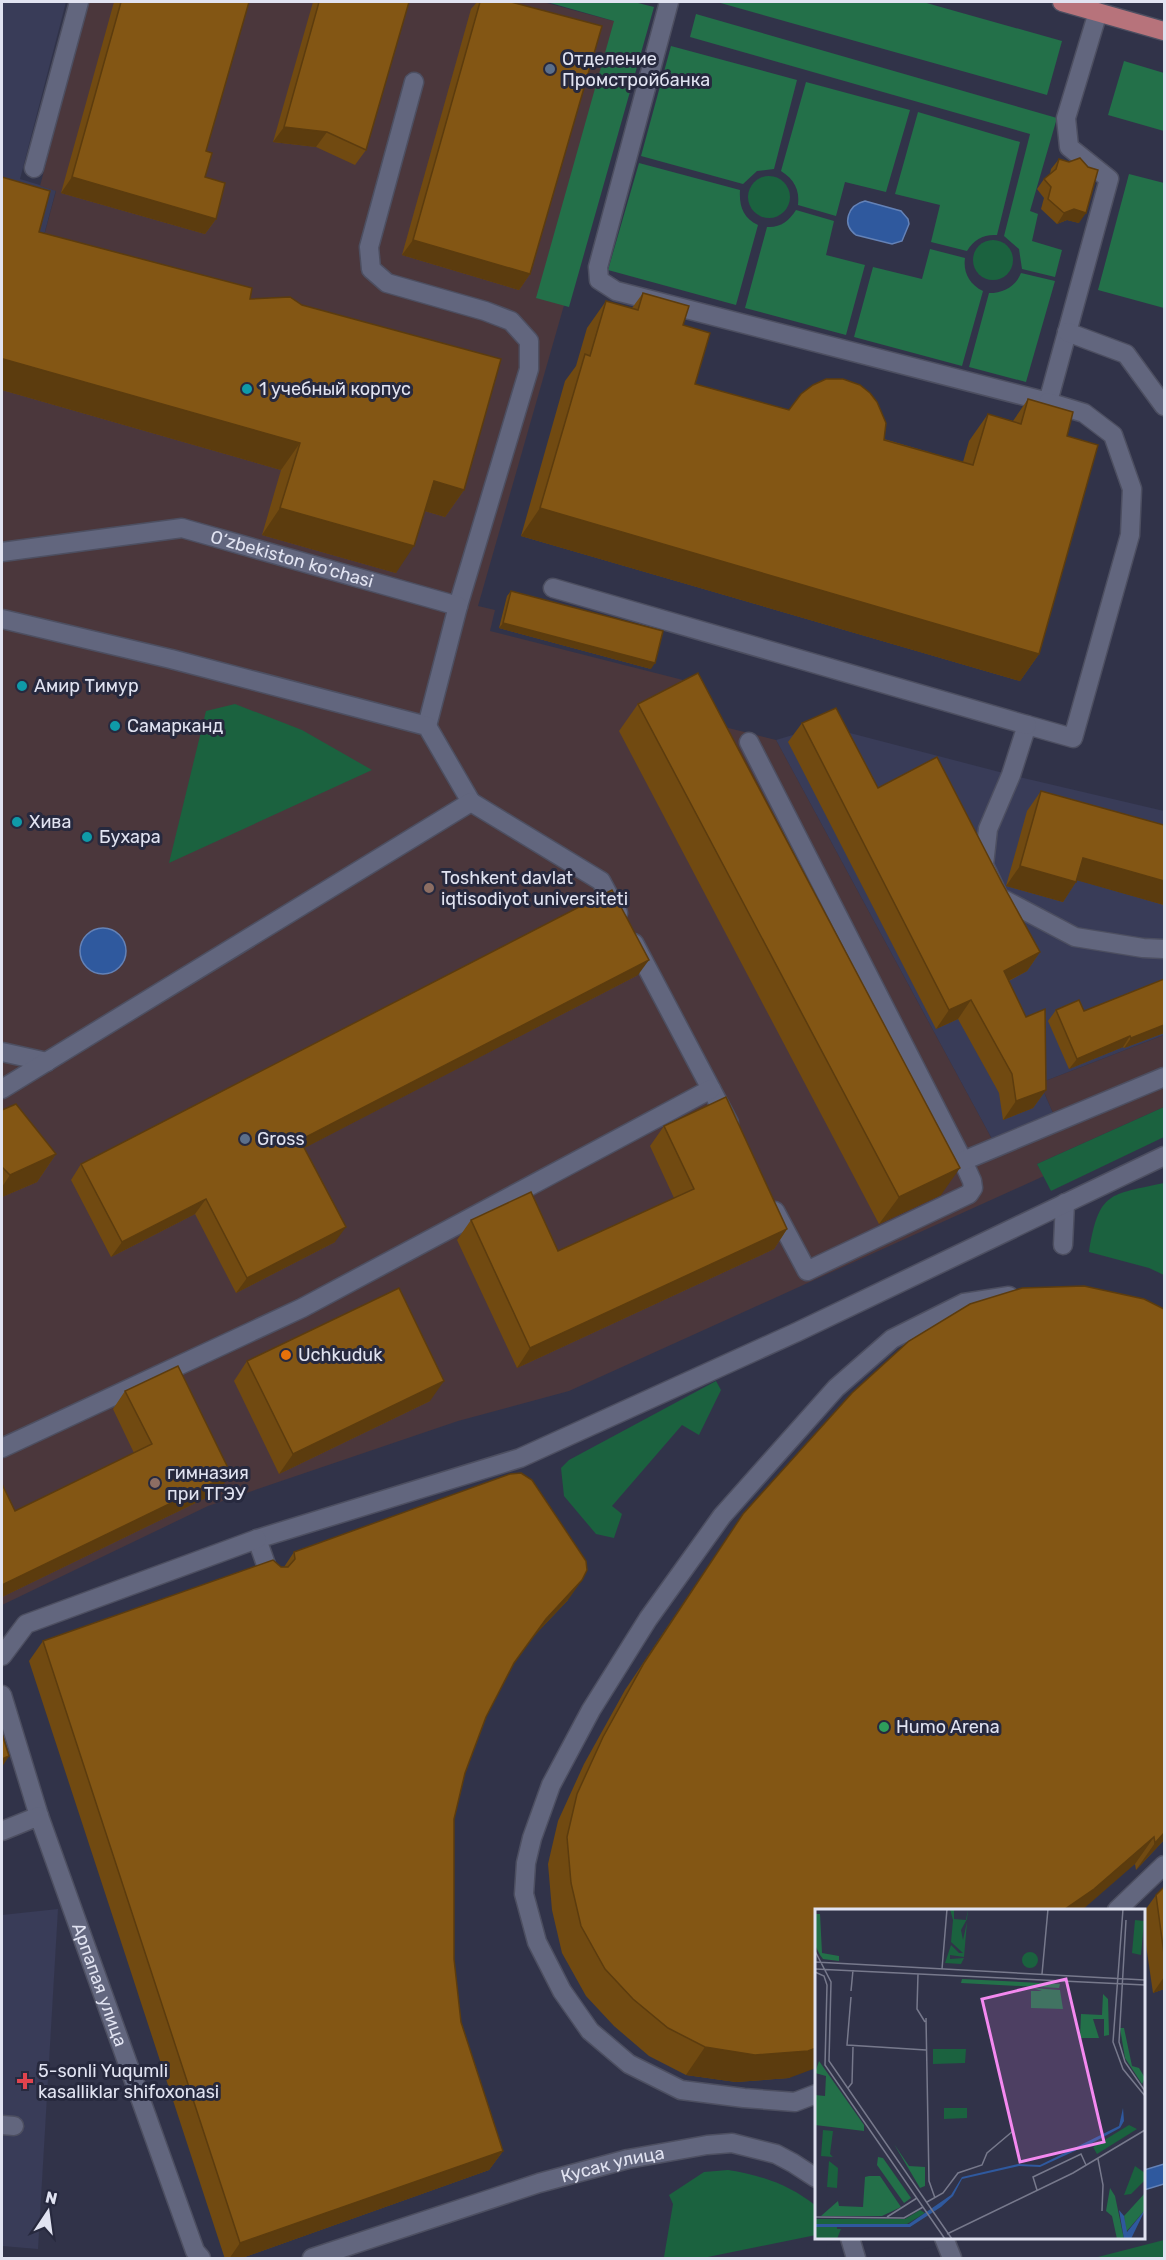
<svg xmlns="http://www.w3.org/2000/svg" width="1166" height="2260" font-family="Rubik,sans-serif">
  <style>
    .built { fill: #393c58 }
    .education { fill: #4b373c }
    .green { fill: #1b623f }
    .forest { fill: #237049 }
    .water { fill: #2f599e; stroke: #6482b7; stroke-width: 1.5 }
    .pier { fill: #313349 }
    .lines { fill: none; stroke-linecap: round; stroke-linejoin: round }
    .minor-casing { stroke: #4d4f61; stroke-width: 21 }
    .major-casing { stroke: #4d4f61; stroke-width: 21 }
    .minor { stroke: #62667e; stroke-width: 18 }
    .major { stroke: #b7737b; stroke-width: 18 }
    .wall { fill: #714a11 }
    .shaded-wall { fill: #5c3c0e }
    .building { fill: #835614; stroke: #5c3c0e; stroke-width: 1.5 }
    .service-dot { fill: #5c6f8a; stroke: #27293e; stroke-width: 2 }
    .culture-dot { fill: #0f9aa8; stroke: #27293e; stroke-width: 2 }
    .education-dot { fill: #8d6e63; stroke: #27293e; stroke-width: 2 }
    .food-dot { fill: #e8710a; stroke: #27293e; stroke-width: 2 }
    .leisure-dot { fill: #2e9e5b; stroke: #27293e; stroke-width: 2 }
    .health-dot { fill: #e0444e; stroke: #27293e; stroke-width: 2 }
    .labels { text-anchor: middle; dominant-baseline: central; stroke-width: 6; stroke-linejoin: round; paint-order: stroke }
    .poi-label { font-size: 18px; fill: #e1e3f1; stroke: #27293e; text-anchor: start }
    .street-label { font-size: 18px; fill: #e1e3f1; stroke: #27293e }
    .inset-road { fill: none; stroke: #77798c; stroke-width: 1.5 }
    .view { fill: #f489f0; fill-opacity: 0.15; stroke: #f489f0; stroke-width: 3 }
    .inset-edge { fill: none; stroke: #e1e3f1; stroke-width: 3 }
  </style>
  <rect width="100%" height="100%" fill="#313349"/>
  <g class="built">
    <path d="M 2,2 L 66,2 L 20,179 L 56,190 L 2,393 Z"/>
    <path d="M 823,726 L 1011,775 L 1164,811 L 1164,1035 L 1040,1083 L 1053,1113 L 993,1141 L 776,740 Z"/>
    <path d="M 58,1909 L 38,2249 L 2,2246 L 2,1915 Z"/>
  </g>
  <path class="education" d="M 88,2 L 543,2 L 643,29 L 478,606 L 495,610 L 490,631 L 687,681 L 705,722 L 776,740 L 993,1141 L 1053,1113 L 1040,1083 L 1164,1035 L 1164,1107 L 1037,1164 L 1044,1176 L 569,1391 L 458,1421 L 208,1506 L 2,1605 L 2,393 L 56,191 L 40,186 Z"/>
  <g class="green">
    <circle cx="769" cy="197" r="21"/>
    <circle cx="993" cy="260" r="20"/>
    <path d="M 235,704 L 302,730 L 372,770 L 169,863 L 206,711 Z"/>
    <path d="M 1164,1107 L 1164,1137 L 1051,1191 L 1037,1164 Z"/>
    <path d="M 1164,1183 L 1164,1275 L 1149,1268 L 1089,1252 C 1099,1191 1109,1195 1164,1183 Z"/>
    <path d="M 716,1381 L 721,1390 L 699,1435 L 682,1425 L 612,1506 L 622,1514 L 614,1538 L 596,1534 L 564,1496 L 561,1468 L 569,1460 Z"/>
    <path d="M 728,2170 C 761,2175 790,2185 816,2206 L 816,2235 L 703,2258 L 657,2258 L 664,2257 L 673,2204 L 669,2195 L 704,2172 Z"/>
    <path d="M 1164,2240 L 1164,2258 L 1094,2258 Z"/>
  </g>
  <g class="forest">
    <path d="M 547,2 L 634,2 L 654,7 L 569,307 L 536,298 L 614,21 Z"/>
    <path d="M 717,2 L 923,2 L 1062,41 L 1047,95 Z"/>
    <path d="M 696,14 L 1057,118 L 1030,211 L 1038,214 L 1032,241 L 1062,250 L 1055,277 L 1022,269 L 1019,249 L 1004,236 L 1030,134 L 690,37 Z"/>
    <path d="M 671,46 L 797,80 L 774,169 L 757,171 L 743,184 L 641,156 Z"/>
    <path d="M 1124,61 L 1164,73 L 1164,131 L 1108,115 Z"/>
    <path d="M 806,82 L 910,110 L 886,192 L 845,182 L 836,216 L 798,205 C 800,190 794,179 781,171 Z"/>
    <path d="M 918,112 L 1020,142 L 997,235 C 984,234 974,239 967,251 L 931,242 L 940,205 L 895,194 Z"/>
    <path d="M 639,163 L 740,190 C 739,206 743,218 758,225 L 736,305 L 608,270 Z"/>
    <path d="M 1129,174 L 1164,183 L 1164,308 L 1098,290 Z"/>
    <path d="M 796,210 L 834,221 L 826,255 L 865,265 L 846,335 L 745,308 L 767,227 C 780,228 789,221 796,210 Z"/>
    <path d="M 930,249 L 965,258 C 963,272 969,284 983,291 L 962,366 L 854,337 L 873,267 L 922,279 Z"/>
    <path d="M 1021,273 L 1055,281 L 1026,382 L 969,367 L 989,293 C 1004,293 1016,286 1021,273 Z"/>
  </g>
  <g class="water">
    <path d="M 865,201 L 901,211 L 908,219 L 909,224 L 902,241 L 892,244 L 856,235 C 841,224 848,205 865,201 Z"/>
    <circle cx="103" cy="951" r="23"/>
    <path d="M 1164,2164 L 1164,2184 L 1144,2190 L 1144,2170 Z"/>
  </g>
  <path class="pier" d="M 863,2238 L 968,2238 L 966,2240 L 882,2258 L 828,2258 L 826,2245 Z"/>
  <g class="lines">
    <g class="minor-casing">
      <g id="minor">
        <path d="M 669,2 L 598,267 L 599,280 L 616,291 L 1048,402 L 1109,179 L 1069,147 L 1066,118 L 1098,12"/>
        <path d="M 414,82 L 369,247 L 371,269 L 387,283 L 485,311 L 511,321 L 529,341 L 529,369 L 458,606"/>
        <path d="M 34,168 L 79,2"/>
        <path d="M 1067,332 L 1126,354 L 1164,406"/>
        <path d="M 1048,402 L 1084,413 L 1113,435 L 1132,489 L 1130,535 L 1073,738 L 1027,725 L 1011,775 L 988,829 L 984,865 L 999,897 L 1075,937 L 1143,948 L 1164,949"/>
        <path id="s1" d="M 2,552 L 182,528 L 458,606 L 427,726"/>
        <path d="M 553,588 L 1027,725"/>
        <path d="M 2,619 L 171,659 L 427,726 L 471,802"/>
        <path d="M 749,742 L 963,1161 L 972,1181 L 973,1188 L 969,1194 L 807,1271 L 775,1211"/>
        <path d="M 634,943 L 729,1123"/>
        <path d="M 2,1052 L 47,1062"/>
        <path d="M 2,1089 L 471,802 L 601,881 L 618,913"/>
        <path d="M 963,1161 L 1164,1077"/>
        <path d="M 1063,1245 L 1065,1203"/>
        <path d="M 2,1448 L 302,1308 L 711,1089"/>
        <path d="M 270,1576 L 257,1539 L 520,1458 L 797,1332 L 1164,1156"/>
        <path d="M 2,1656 L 26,1624 L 257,1539"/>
        <path d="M 2,1695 L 39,1816"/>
        <path id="s2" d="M 2,1831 L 39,1816 L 195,2251 L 201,2258"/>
        <path d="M 1117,1910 L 1164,1865"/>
        <path d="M 816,2094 L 795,2102 L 744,2098 L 681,2090 L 629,2064 L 590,2031 L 562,1991 L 537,1942 L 524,1894 L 526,1863 L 532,1838 L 551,1785 L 591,1710 L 648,1619 L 722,1516 L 836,1388 L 892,1339 L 964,1303 L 1009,1296"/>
        <path d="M 2,2125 L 14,2126"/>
        <path d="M 850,2238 L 856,2258"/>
        <path d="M 944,2238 L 952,2258"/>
        <path id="s3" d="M 312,2258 L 539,2183 L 628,2159 L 707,2145 L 732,2143 L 776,2154 L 793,2163 L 816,2178"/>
      </g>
    </g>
    <g class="major-casing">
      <path id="major" d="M 1062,2 L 1164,31"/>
    </g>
    <use href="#minor" class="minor"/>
    <use href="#major" class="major"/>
  </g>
  <g class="wall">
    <path d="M 114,2 L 249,2 L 206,151 L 205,177 L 216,219 L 205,234 L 61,193 Z"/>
    <path d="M 313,2 L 409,2 L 366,150 L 355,165 L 316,147 L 273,142 Z"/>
    <path d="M 477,2 L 511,2 L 530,274 L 519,290 L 402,255 L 471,9 Z"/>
    <path d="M 1059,159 L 1079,223 L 1067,220 L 1057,224 L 1041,209 L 1044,198 L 1037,189 L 1044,179 L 1050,174 L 1051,169 Z"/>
    <path d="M 2,177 L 39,232 L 250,299 L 464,490 L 445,517 L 425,511 L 396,573 L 262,535 L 281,470 L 2,390 Z"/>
    <path d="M 643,293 L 683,325 L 695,384 L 963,462 L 969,441 L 988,414 L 1013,421 L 1028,399 L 1067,436 L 1039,654 L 1020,681 L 521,536 L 565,381 L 576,366 L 587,328 L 606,301 L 632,308 Z"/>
    <path d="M 511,591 L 651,669 L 499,628 L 507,596 Z"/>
    <path d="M 638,704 L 941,1195 L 879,1224 L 619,731 Z"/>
    <path d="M 802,723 L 878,788 L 1002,883 L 1040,952 L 1027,971 L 1009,981 L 1046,1090 L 1033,1108 L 1003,1120 L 999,1093 L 958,1019 L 936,1029 L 788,742 Z"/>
    <path d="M 1041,791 L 1164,825 L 1164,905 L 1077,880 L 1063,902 L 1006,886 L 1027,811 Z"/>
    <path d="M 638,975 L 304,1148 L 335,1242 L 236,1293 L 195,1214 L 111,1257 L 71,1180 L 81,1164 Z"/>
    <path d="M 1164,979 L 1164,1033 L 1124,1048 L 1123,1047 L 1069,1069 L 1048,1021 L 1056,1010 L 1084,1011 Z"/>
    <path d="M 2,1110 L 56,1154 L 37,1182 L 2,1197 Z"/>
    <path d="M 664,1126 L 787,1229 L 774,1249 L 517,1368 L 457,1240 L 471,1220 L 558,1251 L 674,1198 L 650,1146 Z"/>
    <path d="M 247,1361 L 430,1401 L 279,1474 L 234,1381 Z"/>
    <path d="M 125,1391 L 218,1492 L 2,1597 L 2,1484 L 15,1511 L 134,1453 L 113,1409 Z"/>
    <path d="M 743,1514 L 1164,1840 L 1136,1870 L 1135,1864 L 789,2078 L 736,2082 L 686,2075 L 649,2056 L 614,2026 L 586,1996 L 562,1953 L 552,1910 L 548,1864 L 558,1821 L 584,1764 L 625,1690 Z"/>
    <path d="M 294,1552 L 568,1600 L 532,1638 L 512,1666 L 486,1717 L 465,1773 L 454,1819 L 454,1959 L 461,2022 L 503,2151 L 489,2170 L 239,2259 L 225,2259 L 29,1661 L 43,1641 L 284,1567 Z"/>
    <path d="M 1164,1887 L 1164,1989 L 1153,1993 L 1143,1924 L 1143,1913 L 1156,1895 Z"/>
  </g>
  <g class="shaded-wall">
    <path d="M 284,127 L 327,132 L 316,147 L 273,142 Z"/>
    <path d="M 72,177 L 216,219 L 205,234 L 61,193 Z"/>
    <path d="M 1074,209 L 1086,213 L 1079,223 L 1067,220 L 1057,224 L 1064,213 Z"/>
    <path d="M 413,240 L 530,274 L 519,290 L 402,255 Z"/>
    <path d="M 3,359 L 300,443 L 281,470 L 2,390 L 2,362 Z"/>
    <path d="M 434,481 L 464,490 L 445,517 L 415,508 Z"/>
    <path d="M 280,508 L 414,546 L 396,573 L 262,535 Z"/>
    <path d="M 540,508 L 1039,654 L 1020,681 L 521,536 Z"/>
    <path d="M 503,623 L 655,663 L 651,669 L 499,628 Z"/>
    <path d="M 1083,858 L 1164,881 L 1164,905 L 1069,878 Z"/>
    <path d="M 1020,866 L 1076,882 L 1063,902 L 1006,886 Z"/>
    <path d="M 1040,952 L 1027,971 L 991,990 L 1004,971 Z"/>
    <path d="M 649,960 L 638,975 L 289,1156 L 300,1140 Z"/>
    <path d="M 971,1000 L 958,1019 L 936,1029 L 949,1010 Z"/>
    <path d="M 1164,1025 L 1164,1033 L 1124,1048 L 1131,1038 Z"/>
    <path d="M 1130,1036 L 1123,1047 L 1069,1069 L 1077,1059 Z"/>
    <path d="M 1046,1090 L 1033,1108 L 1003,1120 L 1016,1101 Z"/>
    <path d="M 56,1154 L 37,1182 L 2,1197 L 2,1187 L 10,1175 Z"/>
    <path d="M 960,1168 L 941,1195 L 879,1224 L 899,1197 Z"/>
    <path d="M 206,1199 L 195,1214 L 111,1257 L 122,1242 Z"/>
    <path d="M 346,1227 L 335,1242 L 236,1293 L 247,1278 Z"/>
    <path d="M 787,1229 L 774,1249 L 517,1368 L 530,1348 Z"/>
    <path d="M 444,1381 L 430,1401 L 279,1474 L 293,1454 Z"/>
    <path d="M 231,1474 L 218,1492 L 2,1597 L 2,1585 Z"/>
    <path d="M 582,1580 L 568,1600 L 532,1638 L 546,1619 Z"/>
    <path d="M 9,1756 L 2,1767 L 2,1759 Z"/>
    <path d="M 1164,1833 L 1164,1840 L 1136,1870 L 1155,1843 Z"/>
    <path d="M 1154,1837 L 1135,1864 L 1081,1911 L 1062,1911 Z"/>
    <path d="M 1164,1977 L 1164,1989 L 1153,1993 Z"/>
    <path d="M 705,2047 L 816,2048 L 816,2068 L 789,2078 L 736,2082 L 686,2075 Z"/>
    <path d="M 503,2151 L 489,2170 L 239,2259 L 229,2259 L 240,2243 Z"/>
  </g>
  <g class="building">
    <path d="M 121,2 L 249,2 L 206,151 L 212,153 L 205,177 L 225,183 L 216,219 L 72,177 Z"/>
    <path d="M 319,2 L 409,2 L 366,150 L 327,132 L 284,127 Z"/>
    <path d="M 480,2 L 511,2 L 602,26 L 530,274 L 413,240 Z"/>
    <path d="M 1080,158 L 1088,167 L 1098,170 L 1086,213 L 1074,209 L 1064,213 L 1048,199 L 1051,187 L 1044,179 L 1056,169 L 1059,159 L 1069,162 Z"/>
    <path d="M 2,177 L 50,191 L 39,232 L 252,288 L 250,299 L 290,297 L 302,305 L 501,359 L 464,490 L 434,481 L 414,546 L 280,508 L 300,443 L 3,359 L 2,363 Z"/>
    <path d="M 643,293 L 689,306 L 683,325 L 710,333 L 695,384 L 789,410 L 801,394 L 813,385 L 826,379 L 843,379 L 860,385 L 870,393 L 877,402 L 886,423 L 884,440 L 973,465 L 988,414 L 1021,424 L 1028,399 L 1073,412 L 1067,436 L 1098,445 L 1039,654 L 540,508 L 585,354 L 590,356 L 606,301 L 638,310 Z"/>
    <path d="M 511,591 L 663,631 L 655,663 L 503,623 Z"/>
    <path d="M 698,673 L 960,1168 L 899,1197 L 638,704 Z"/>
    <path d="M 836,708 L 878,788 L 937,757 L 1002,883 L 1040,952 L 1004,971 L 1026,1017 L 1045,1009 L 1046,1090 L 1016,1101 L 1012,1074 L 971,1000 L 949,1010 L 802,723 Z"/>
    <path d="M 1041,791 L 1164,825 L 1164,881 L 1083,858 L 1076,882 L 1020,866 Z"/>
    <path d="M 612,890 L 649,960 L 300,1140 L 346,1227 L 247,1278 L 206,1199 L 122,1242 L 81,1164 Z"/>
    <path d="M 1164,979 L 1164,1025 L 1131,1038 L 1130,1036 L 1077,1059 L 1056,1010 L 1079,1000 L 1084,1011 Z"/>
    <path d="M 726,1097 L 787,1229 L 530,1348 L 471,1220 L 531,1192 L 558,1251 L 694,1189 L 664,1126 Z"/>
    <path d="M 16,1104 L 56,1154 L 10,1175 L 2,1167 L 2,1110 Z"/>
    <path d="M 1084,1286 L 1144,1299 L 1164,1309 L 1164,1833 L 1155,1843 L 1154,1837 L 1094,1889 L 1062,1911 L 816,1911 L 816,2048 L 808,2051 L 755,2055 L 705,2047 L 668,2028 L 633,1999 L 605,1969 L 581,1926 L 571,1883 L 567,1837 L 577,1794 L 603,1737 L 644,1663 L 743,1514 L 852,1393 L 909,1341 L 970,1304 L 1022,1288 Z"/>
    <path d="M 399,1288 L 444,1381 L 293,1454 L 247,1361 Z"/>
    <path d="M 178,1366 L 231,1474 L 2,1585 L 2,1484 L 15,1511 L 152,1444 L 125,1391 Z"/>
    <path d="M 521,1473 L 532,1480 L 586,1561 L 587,1570 L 582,1580 L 546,1619 L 514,1663 L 486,1717 L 465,1773 L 454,1819 L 454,1959 L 461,2022 L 503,2151 L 240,2243 L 43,1641 L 273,1560 L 281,1567 L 288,1567 L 295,1559 L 294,1552 L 510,1474 Z"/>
    <path d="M 2,1734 L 9,1756 L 2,1759 Z"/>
    <path d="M 1164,1887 L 1164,1954 L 1156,1895 Z"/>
  </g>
  <g class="service-dot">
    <circle cx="550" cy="69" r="6"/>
    <circle cx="245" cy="1139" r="6"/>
  </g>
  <g class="culture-dot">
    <circle cx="247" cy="389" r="6"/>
    <circle cx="22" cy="686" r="6"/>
    <circle cx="115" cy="726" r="6"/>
    <circle cx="17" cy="822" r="6"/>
    <circle cx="87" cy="837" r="6"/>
  </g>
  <g class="education-dot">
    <circle cx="429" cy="888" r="6"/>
    <circle cx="155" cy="1483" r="6"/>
  </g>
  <circle class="food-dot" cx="286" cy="1355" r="6"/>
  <circle class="leisure-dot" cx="884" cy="1727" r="6"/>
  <path class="health-dot" d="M22 2072h6v6h6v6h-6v6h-6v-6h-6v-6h6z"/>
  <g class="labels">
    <g class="poi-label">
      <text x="562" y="59">Отделение<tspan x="562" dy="21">Промстройбанка</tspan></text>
      <text x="259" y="389">1 учебный корпус</text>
      <text x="34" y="686">Амир Тимур</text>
      <text x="127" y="726">Самарканд</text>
      <text x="29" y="822">Хива</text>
      <text x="99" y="837">Бухара</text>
      <text x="441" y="878">Toshkent davlat<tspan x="441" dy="21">iqtisodiyot universiteti</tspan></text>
      <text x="257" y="1139">Gross</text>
      <text x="298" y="1355">Uchkuduk</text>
      <text x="167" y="1473">гимназия<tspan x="167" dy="21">при ТГЭУ</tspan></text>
      <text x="896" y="1727">Humo Arena</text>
      <text x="38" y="2071">5-sonli Yuqumli<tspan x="38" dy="21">kasalliklar shifoxonasi</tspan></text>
    </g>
    <g class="street-label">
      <text stroke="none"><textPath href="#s1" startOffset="296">O‘zbekiston ko‘chasi</textPath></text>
      <text stroke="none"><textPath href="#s2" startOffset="219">Арпапая улица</textPath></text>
      <text stroke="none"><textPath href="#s3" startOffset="315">Кусак улица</textPath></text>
    </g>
  </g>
  <g transform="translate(815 1909)">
    <rect width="330" height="330" fill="#313349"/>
    <path d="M 135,0 L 139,0 L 139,10 L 151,11 L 153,0 L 152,10 L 146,21 L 148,31 L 152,13 L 149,48 L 135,46 L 135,50 L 149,49 L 146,55 L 130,54 L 136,36 L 144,44 L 148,44 L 136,33 L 138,11 ZM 320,11 L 329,12 L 326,46 L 317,44 ZM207 51a8 8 0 1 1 16 0a8 8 0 1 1-16 0ZM 118,140 L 151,140 L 150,154 L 118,155 ZM 129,199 L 152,199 L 152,209 L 129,210 ZM 314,216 L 322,220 L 282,245 L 278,238 ZM 8,221 L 18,222 L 15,245 L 18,248 L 6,247 ZM 14,252 L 23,259 L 22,279 L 12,278 ZM 320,257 L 330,264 L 330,271 L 316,285 L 309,286 ZM 105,301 L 110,304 L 92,315 L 22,315 L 22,320 L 26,320 L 22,330 L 0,330 L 0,310 L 90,310 Z" fill="#1b623f"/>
    <path d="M 0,5 L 5,5 L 7,44 L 24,47 L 24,52 L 8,50 L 5,46 L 0,36 ZM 147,70 L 245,75 L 244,79 L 146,74 ZM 218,79 L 245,81 L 248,100 L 216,99 L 216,82 L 227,82 ZM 288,85 L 293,90 L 294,126 L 289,127 L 289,110 L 278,110 L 284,129 L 265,129 L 266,105 L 287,106 ZM 305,119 L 309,119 L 317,157 L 324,159 L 330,169 L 327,175 L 310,149 ZM 4,152 L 49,216 L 49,222 L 0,216 L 0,186 L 10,187 L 11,167 L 0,164 ZM 79,235 L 94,257 L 110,258 L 110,277 L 105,279 ZM 63,248 L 68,249 L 96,289 L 89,294 L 62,256 ZM 54,267 L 65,267 L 86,298 L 67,307 L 6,307 L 23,292 L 24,297 L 48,298 L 50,268 ZM 295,279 L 300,287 L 309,330 L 302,330 L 297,307 L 291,302 ZM 330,284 L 330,301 L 311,323 L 309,307 Z" fill="#237049"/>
    <path d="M 308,199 L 309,212 L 305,219 L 277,234 L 225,258 L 204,257 L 147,270 L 138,287 L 126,298 L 95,318 L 0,318 L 0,315 L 94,315 L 136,286 L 147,268 L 203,255 L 225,256 L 304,217 ZM 304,301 L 309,307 L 312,323 L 330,301 L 316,330 L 309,330 Z" fill="#2f599e"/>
    <path class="inset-road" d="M 308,0 L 298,133 L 308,160 L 330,187M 311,11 L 304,133 L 310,153 L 330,182M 0,42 L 16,73 L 14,152 L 137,330M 0,53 L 330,71M 0,60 L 330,76M 127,60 L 132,0M 0,63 L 9,67 L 12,76 L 10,156 L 130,330M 103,65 L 102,100 L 110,113M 227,65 L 233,0M 36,82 L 38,61M 36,88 L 32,136 L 111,141M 111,109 L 114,272 L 120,289M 33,179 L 37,174 L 38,138M 283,250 L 288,276 L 287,302M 222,281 L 218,268 L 266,245 L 271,256M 112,293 L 128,284 L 143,264 L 167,256 L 172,244 L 198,222M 0,308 L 89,309 L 108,298M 72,308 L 102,289M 132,325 L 258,264 L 330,221"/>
    <path class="view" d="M 251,70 L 289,233 L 205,253 L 167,90 Z"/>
    <rect width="330" height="330" class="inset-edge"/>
  </g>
  <rect width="1166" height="2260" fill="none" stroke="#e1e3f1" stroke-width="6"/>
  <g transform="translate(48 2212) rotate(13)" stroke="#27293e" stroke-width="4.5" paint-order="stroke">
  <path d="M0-4.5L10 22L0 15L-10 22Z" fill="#e1e3f1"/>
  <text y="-9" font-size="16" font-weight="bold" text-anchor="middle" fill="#e1e3f1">N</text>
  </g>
</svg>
